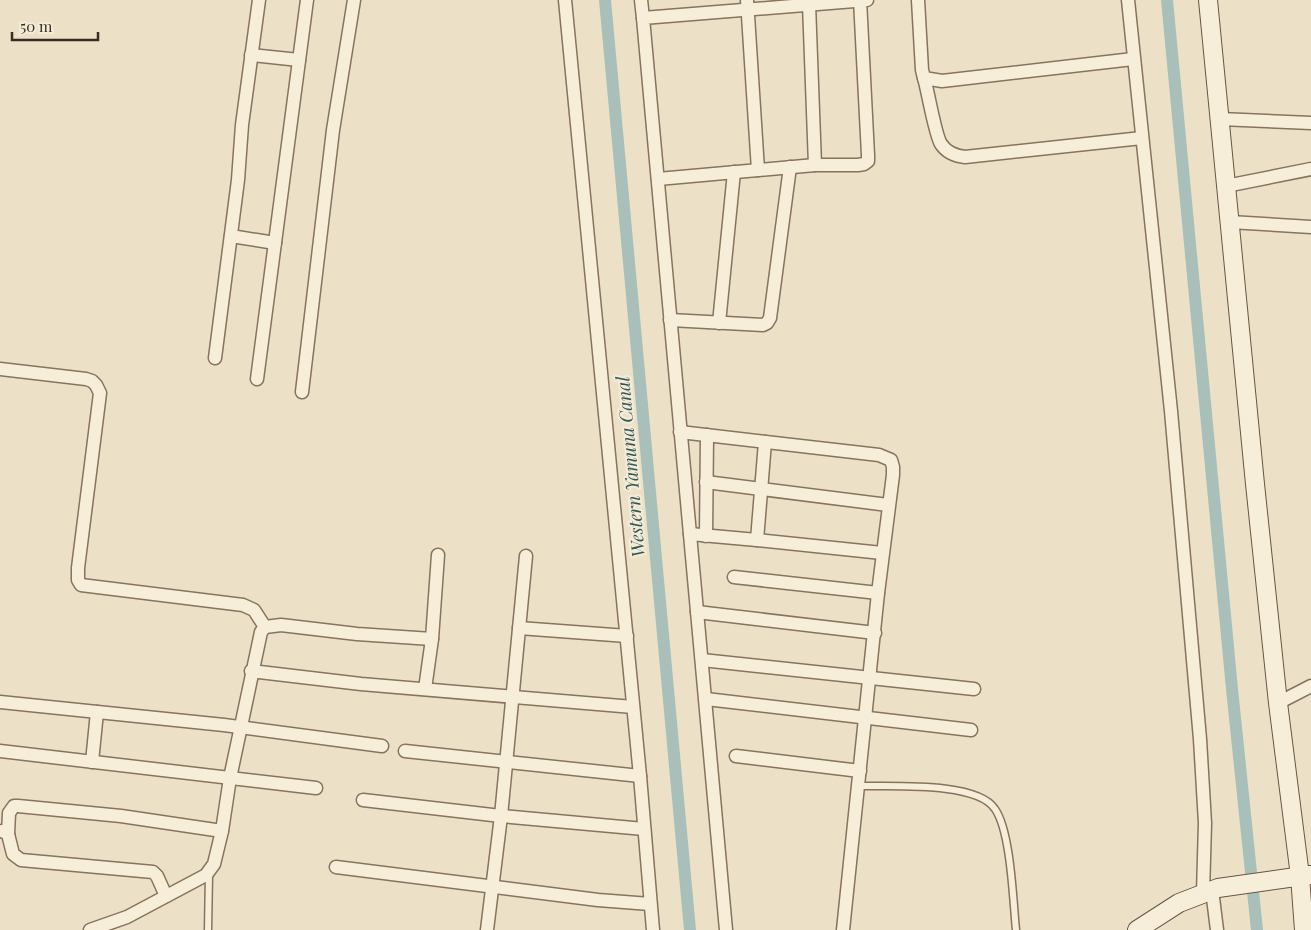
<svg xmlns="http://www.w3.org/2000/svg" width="1311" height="930" font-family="'Playfair Display',serif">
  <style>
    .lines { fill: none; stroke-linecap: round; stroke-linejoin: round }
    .canal { stroke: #a8c0b9; stroke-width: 12 }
    .service-casing { stroke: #87735e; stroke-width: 9 }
    .minor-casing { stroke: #87735e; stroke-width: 15 }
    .secondary-casing { stroke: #695441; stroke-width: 20 }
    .service { stroke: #f7eeda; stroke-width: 6 }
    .minor { stroke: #f7eeda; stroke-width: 12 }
    .secondary { stroke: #f7eeda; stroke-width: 18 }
    .labels { text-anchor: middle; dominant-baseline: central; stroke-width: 4.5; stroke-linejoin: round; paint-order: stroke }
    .water-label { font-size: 18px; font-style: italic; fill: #315754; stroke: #f4ebd7 }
  </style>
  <rect width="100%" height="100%" fill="#ece1c7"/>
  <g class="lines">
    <g class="canal">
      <path d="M 605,0 L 690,930"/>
      <path d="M 1167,0 L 1232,689 L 1257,930"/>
    </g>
    <g class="service-casing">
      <g id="service">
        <path d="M 858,786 C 890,787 977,781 995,809 C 1011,832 1013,901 1016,930"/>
        <path d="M 208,930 L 209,874"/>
      </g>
    </g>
    <g class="minor-casing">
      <g id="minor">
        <path d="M 565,0 L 640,776 L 653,930"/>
        <path d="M 641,0 L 643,18"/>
        <path d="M 747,0 L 758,170"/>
        <path d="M 918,0 L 922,70 L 924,78 L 942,81 L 1133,59"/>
        <path d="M 1128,0 L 1171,411 L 1200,739 L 1205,823 L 1203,893"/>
        <path d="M 809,4 L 815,165 L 858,165 L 864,164 L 868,161 L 868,155 L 860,0"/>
        <path d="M 251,55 L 299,60"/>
        <path d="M 924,78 C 928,91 935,135 941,144 C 947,153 955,156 965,157 L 1142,138"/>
        <path d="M 1220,119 L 1311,123"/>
        <path d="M 658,179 L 815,165"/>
        <path d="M 1226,186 L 1311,169"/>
        <path d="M 1230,222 L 1311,227"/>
        <path d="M 231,236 L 275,243"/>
        <path d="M 670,320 L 763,325 L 767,323 L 770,318 L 790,167"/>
        <path d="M 719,323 L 734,172"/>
        <path d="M 215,358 L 238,180 L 242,125 L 259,0"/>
        <path d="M 0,369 L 86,379 L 92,381 L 96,385 L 100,393 L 78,568 L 78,580 L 81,585 L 243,605 L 254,610 L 265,627"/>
        <path d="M 257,379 L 307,0"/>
        <path d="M 302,392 L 333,130 L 354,0"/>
        <path d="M 680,432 L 879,455 L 891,460 L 893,467 L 893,475 L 878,593 L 843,930"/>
        <path d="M 706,482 L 888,505"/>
        <path d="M 690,534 L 757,540 L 882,553"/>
        <path d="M 706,536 L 707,435"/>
        <path d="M 757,540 L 765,442"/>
        <path d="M 734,577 L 878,593"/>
        <path d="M 697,612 L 875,633"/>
        <path d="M 519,628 L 627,636"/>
        <path d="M 702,660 L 974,689"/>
        <path d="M 251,671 L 361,684 L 633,707"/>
        <path d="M 425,689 L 432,639 L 438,555"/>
        <path d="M 706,699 L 971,730"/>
        <path d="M 0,702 L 224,725 L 382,746"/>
        <path d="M 1278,703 L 1311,686"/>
        <path d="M 0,751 L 316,788"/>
        <path d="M 405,751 L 640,776"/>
        <path d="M 736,756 L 860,771"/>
        <path d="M 92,762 L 97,712"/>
        <path d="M 363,800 L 501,816 L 644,829"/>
        <path d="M 2,831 L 8,834 L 13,854 L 21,860 L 153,872 L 157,876 L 166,896"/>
        <path d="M 8,834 L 9,813 L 14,806 L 18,806 L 121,816 L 222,831"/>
        <path d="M 336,867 L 598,900 L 650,904"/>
        <path d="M 1212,890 L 1217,930"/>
        <path d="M 90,930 L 127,917 L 206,875 L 214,864 L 222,831 L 230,778 L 261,632 L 265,627 L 281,625 L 357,634 L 432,639"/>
        <path d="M 487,930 L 501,816 L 526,556"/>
        <path d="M 726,930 L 643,18 L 867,0"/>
      </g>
    </g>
    <g class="secondary-casing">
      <g id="secondary">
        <path d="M 1208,0 L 1255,484 L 1278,703 L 1300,876 L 1304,930"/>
        <path d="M 1137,930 L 1179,903 L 1218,888 L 1310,875"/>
      </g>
    </g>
    <use href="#service" class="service"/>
    <use href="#minor" class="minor"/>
    <use href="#secondary" class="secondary"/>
  </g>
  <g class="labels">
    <g class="water-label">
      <text transform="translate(630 467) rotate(-95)">Western Yamuna Canal</text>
    </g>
  </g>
  <path d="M12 32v8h86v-8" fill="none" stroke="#382c20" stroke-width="2.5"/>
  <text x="20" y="32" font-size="15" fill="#382c20" stroke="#f4ebd7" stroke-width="4" paint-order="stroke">50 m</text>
</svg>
